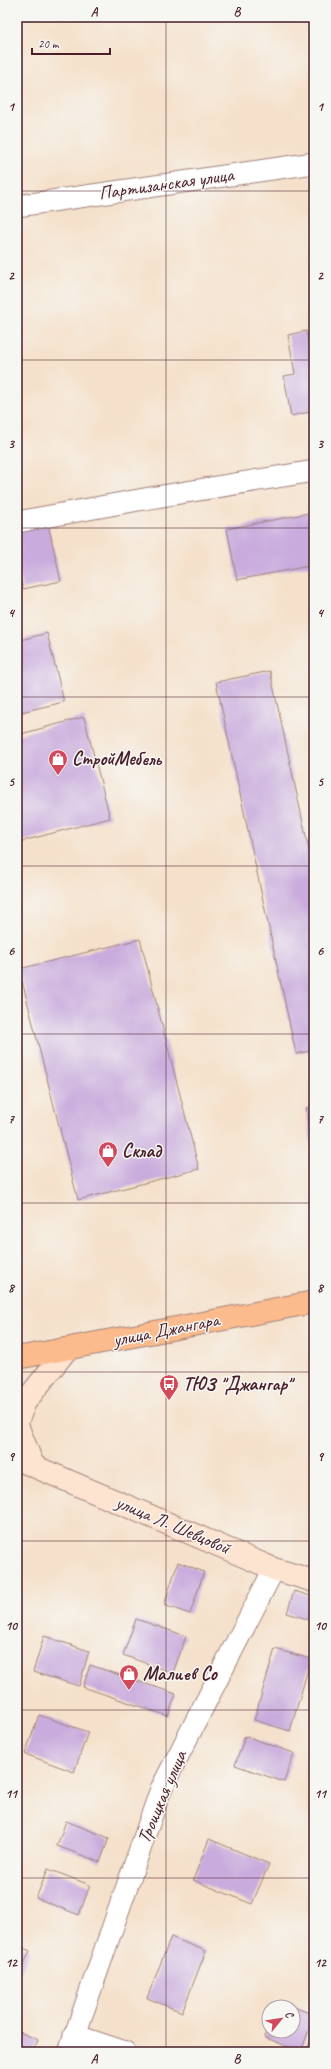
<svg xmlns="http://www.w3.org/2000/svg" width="331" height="2069" font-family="Caveat,sans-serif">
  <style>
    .building { fill: #c9acdd }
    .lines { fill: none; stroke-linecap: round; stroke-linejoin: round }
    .street-casing { stroke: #a0807b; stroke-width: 23 }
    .secondary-casing { stroke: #a0807b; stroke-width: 24 }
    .primary-casing { stroke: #a0807b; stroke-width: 24 }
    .street { stroke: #fff; stroke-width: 21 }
    .secondary { stroke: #fde4d1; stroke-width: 22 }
    .primary { stroke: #fbbb8d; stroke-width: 22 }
    .grid { fill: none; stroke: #4a1f2b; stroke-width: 1; stroke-opacity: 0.55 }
    .labels { text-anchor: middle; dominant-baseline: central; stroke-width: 3; stroke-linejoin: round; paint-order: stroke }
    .street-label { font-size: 19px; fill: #4a1f2b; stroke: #f6f6f2 }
    .poi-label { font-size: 19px; font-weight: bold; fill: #4a1f2b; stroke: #f6f6f2; text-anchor: start }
    .neatline { fill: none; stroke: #4a1f2b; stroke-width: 1.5 }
    .grid-label { font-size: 13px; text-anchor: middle; font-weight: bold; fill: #4a1f2b }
  </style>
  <rect width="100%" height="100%" fill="#f6f6f2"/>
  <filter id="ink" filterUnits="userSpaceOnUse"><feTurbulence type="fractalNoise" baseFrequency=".025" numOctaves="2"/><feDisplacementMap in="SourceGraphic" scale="8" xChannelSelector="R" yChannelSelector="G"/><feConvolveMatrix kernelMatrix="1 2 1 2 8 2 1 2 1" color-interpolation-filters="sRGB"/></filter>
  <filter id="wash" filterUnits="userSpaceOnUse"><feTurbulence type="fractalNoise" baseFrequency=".012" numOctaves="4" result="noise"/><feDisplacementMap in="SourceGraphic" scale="16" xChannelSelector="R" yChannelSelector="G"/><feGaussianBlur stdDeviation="0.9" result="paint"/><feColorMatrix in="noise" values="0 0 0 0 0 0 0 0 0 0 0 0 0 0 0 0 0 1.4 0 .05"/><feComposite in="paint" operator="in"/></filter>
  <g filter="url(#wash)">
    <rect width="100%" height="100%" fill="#f5e1cb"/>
    <g id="blocks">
      <g class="building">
        <path d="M 306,331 L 314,372 L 314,411 L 291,416 L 284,376 L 295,374 L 288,335 Z"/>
        <path d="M 314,512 L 314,565 L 237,580 L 227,529 Z"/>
        <path d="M 48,524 L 61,581 L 23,589 L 17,565 L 17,531 Z"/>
        <path d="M 47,633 L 64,702 L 17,713 L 17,641 Z"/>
        <path d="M 270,671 L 314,873 L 314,1050 L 296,1054 L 216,682 Z"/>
        <path d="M 84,717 L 110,818 L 19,842 L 17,834 L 17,735 Z"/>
        <path d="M 140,939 L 199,1169 L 78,1200 L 19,969 Z"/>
        <path d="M 314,1107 L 314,1154 L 313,1154 L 306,1108 Z"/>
        <path d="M 178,1562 L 204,1572 L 190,1614 L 164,1605 Z"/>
        <path d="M 294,1591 L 314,1597 L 314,1621 L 287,1613 Z"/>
        <path d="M 136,1619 L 186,1636 L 173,1673 L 123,1655 Z"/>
        <path d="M 44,1636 L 89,1651 L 79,1686 L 33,1672 Z"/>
        <path d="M 275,1649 L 311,1659 L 290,1731 L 254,1720 Z"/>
        <path d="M 90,1665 L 176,1694 L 168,1716 L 83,1687 Z"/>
        <path d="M 39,1715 L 88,1732 L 74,1772 L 25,1754 Z"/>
        <path d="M 245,1736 L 294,1753 L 284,1782 L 235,1765 Z"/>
        <path d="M 66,1821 L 109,1838 L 100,1862 L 57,1846 Z"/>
        <path d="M 209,1839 L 269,1864 L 252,1904 L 193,1880 Z"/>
        <path d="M 48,1869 L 90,1885 L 79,1915 L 36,1898 Z"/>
        <path d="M 171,1937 L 206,1951 L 182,2012 L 147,1998 Z"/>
        <path d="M 17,1945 L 30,1951 L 17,1979 Z"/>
        <path d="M 279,2001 L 314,2015 L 301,2052 L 264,2037 L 269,2025 L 269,2031 L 293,2031 L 293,2007 L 277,2007 Z"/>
        <path d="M 17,2031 L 38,2040 L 33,2052 L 17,2052 Z"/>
        <path d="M 314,2032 L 314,2052 L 306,2052 Z"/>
      </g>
    </g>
  </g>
  <g filter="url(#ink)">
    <use href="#blocks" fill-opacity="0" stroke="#a0807b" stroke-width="1"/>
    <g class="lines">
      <g class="street-casing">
        <g id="street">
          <path d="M 17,206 L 314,163"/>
          <path d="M 17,522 L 144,499 L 314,471"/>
          <path d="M 74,2035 L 125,2052"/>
          <path d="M 69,2052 L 161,1789 L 274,1569"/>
        </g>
      </g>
      <g class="secondary-casing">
        <g id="secondary">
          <path d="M 17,1422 L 25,1402 L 67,1349"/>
          <path d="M 17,1425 L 33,1465"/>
          <path d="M 17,1459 L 274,1569 L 314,1581"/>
        </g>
      </g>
      <g class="primary-casing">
        <path id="primary" d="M 17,1358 L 314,1302"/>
      </g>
      <use href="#street" class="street"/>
      <use href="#secondary" class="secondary"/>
      <use href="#primary" class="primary"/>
    </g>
  </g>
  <path class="grid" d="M 166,17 L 166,2052M 17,191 L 314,191M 17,360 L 314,360M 17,528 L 314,528M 17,697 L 314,697M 17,866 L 314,866M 17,1034 L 314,1034M 17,1203 L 314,1203M 17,1372 L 314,1372M 17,1541 L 314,1541M 17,1710 L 314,1710M 17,1878 L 314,1878"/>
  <defs>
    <g id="shop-pin" transform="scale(1)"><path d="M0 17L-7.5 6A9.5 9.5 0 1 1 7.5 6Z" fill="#d1495b" stroke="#f6f6f2"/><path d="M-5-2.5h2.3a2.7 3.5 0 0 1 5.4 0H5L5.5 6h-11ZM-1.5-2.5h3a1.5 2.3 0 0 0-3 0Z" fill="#fff"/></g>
    <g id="bus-pin" transform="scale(1)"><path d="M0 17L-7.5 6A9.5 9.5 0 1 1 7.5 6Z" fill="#d1495b" stroke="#f6f6f2"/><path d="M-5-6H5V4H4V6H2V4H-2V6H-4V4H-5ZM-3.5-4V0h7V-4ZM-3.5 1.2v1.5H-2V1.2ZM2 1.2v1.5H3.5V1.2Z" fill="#fff"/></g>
  </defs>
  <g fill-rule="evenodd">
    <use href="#shop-pin" x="58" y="759"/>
    <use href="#shop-pin" x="108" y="1151"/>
    <use href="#bus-pin" x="169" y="1384"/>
    <use href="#shop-pin" x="129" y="1674"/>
  </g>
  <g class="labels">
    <g class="street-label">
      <text transform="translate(166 184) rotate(-8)">Партизанская улица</text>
      <text transform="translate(166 1330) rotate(-11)">улица Джангара</text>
      <text transform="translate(173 1525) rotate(23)">улица Л. Шевцовой</text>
      <text transform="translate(162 1797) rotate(-67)">Троицкая улица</text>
    </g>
    <g class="poi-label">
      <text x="72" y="759">СтройМебель</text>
      <text x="122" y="1151">Склад</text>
      <text x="183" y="1384">ТЮЗ "Джангар"</text>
      <text x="143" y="1674">Малиев Со</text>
    </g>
  </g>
  <rect width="331" height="2069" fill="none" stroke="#f6f6f2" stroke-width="44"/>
  <g transform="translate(281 2019) rotate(60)"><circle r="19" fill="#f6f6f2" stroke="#b1a0a2"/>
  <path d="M0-3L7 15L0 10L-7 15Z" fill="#d1495b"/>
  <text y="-6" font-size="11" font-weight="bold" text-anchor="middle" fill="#4a1f2b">С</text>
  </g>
  <path d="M32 48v6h78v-6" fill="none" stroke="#4a1f2b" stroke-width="2"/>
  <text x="38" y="48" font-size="12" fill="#4a1f2b" stroke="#f6f6f2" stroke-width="3" paint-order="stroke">20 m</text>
  <rect x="22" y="22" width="287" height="2025" class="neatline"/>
  <g class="grid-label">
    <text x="94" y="16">A</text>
    <text x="237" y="16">B</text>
    <text x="11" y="111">1</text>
    <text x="320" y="111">1</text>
    <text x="11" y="280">2</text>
    <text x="320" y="280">2</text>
    <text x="11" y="448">3</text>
    <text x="320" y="448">3</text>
    <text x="11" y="617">4</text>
    <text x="320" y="617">4</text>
    <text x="11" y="786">5</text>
    <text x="320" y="786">5</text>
    <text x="11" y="955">6</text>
    <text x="320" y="955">6</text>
    <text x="11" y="1123">7</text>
    <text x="320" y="1123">7</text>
    <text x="11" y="1292">8</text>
    <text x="320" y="1292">8</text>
    <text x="11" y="1461">9</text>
    <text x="320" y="1461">9</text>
    <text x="11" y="1630">10</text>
    <text x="320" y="1630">10</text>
    <text x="11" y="1798">11</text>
    <text x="320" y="1798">11</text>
    <text x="11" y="1967">12</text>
    <text x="320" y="1967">12</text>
    <text x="94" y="2063">A</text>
    <text x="237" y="2063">B</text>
  </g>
</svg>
